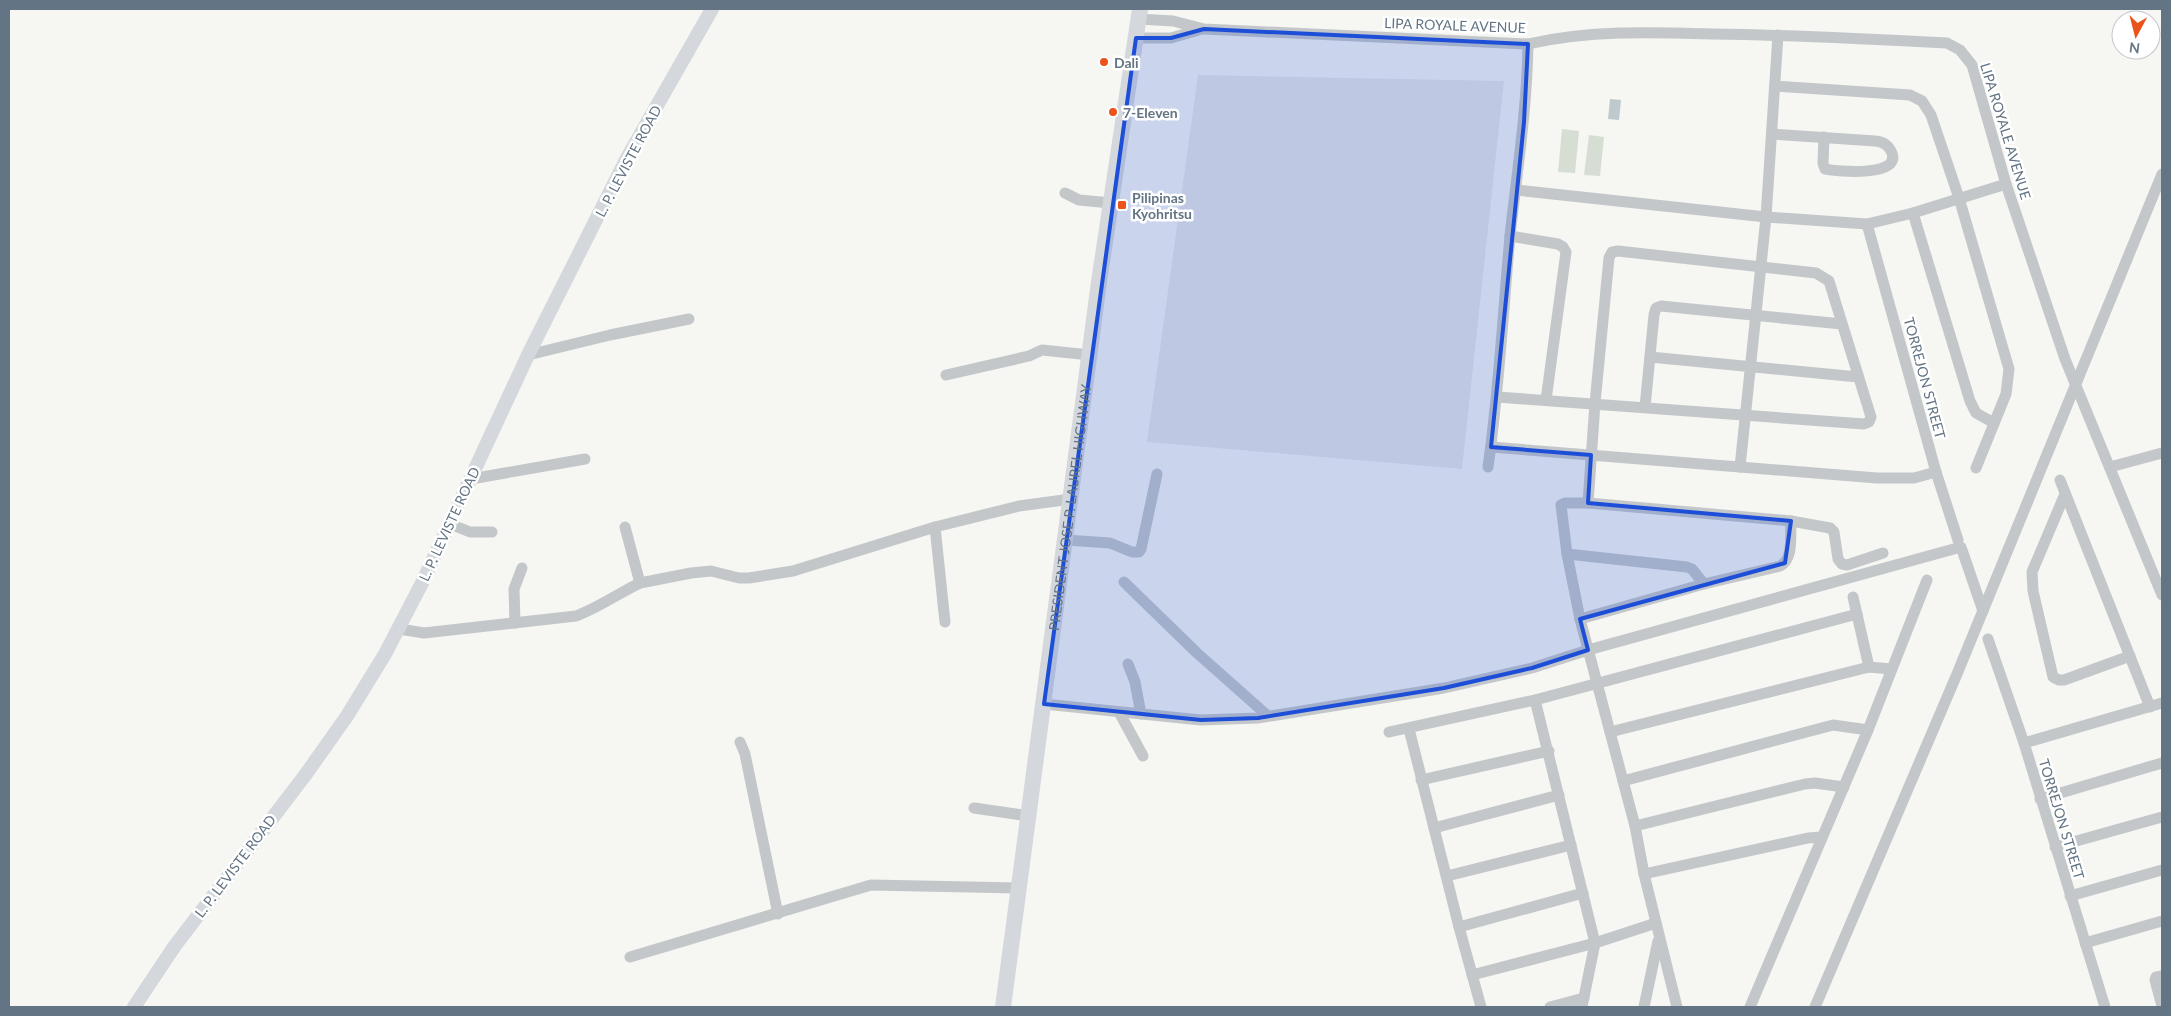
<svg xmlns="http://www.w3.org/2000/svg" width="2171" height="1016" font-family="Lato,sans-serif">
  <style>
    .built { fill: #e6e7e5 }
    .green { fill: #d6ddd2 }
    .water { fill: #bec9ce }
    .lines { fill: none; stroke-linecap: round; stroke-linejoin: round }
    .minor { stroke: #c3c7ca; stroke-width: 11 }
    .major { stroke: #d4d8dc; stroke-width: 14 }
    .highway { stroke: #d4d8dc; stroke-width: 16 }
    .marked { fill: #1d4ed8; fill-opacity: 0.2; stroke: #1d4ed8; stroke-width: 4; stroke-linejoin: round }
    .poi-dot { fill: #ec531b; stroke: #fff; stroke-width: 2 }
    .labels { text-anchor: middle; dominant-baseline: central; stroke-width: 5; stroke-linejoin: round; paint-order: stroke }
    .street-label { font-size: 14px; fill: #637484; stroke: #fff }
    .poi-label { font-size: 14px; font-weight: bold; fill: #637484; stroke: #fff; text-anchor: start }
  </style>
  <rect width="100%" height="100%" fill="#f6f6f2"/>
  <path class="built" d="M 1198,75 L 1504,81 L 1462,469 L 1147,442 Z"/>
  <g class="green">
    <path d="M 1562,129 L 1579,131 L 1575,173 L 1558,172 Z"/>
    <path d="M 1589,135 L 1604,137 L 1600,176 L 1584,175 Z"/>
  </g>
  <path class="water" d="M 1610,99 L 1621,100 L 1619,120 L 1608,119 Z"/>
  <g class="lines">
    <g class="minor">
      <path d="M 1138,19 L 1173,21 L 1204,29 L 1528,44 C 1589,30 1650,32 1713,34 C 1791,35 1869,39 1947,43 L 1960,50 L 1972,65 L 2006,184 L 2065,359 L 2162,595"/>
      <path d="M 1136,38 L 1171,38 L 1202,29"/>
      <path d="M 1775,86 L 1910,95 L 1922,101 L 1931,115 L 1959,198 L 2009,369 L 2006,394 L 1976,468"/>
      <path d="M 1772,134 L 1875,141 C 1883,142 1887,144 1891,151 C 1905,177 1837,172 1825,169 L 1823,163 L 1824,137"/>
      <path d="M 1516,190 L 1766,217 L 1867,224 L 1913,213 L 2006,184"/>
      <path d="M 1065,193 L 1079,200 L 1111,203"/>
      <path d="M 1913,213 L 1970,401 L 1976,413 L 1994,423"/>
      <path d="M 1867,224 L 1936,472 L 1958,540"/>
      <path d="M 1510,236 L 1558,244 L 1563,247 L 1566,252 L 1546,400"/>
      <path d="M 528,355 L 610,335 L 689,319"/>
      <path d="M 1650,357 L 1858,377"/>
      <path d="M 946,375 L 1029,356 L 1042,350 L 1090,355"/>
      <path d="M 1497,397 L 1864,424 L 1869,422 L 1871,417 L 1829,281 L 1816,273 L 1618,251 L 1612,252 L 1609,258 L 1595,403 L 1588,503"/>
      <path d="M 1645,407 L 1654,315 L 1656,308 L 1661,306 L 1842,324"/>
      <path d="M 1491,447 L 1877,478 L 1914,478 L 1936,472"/>
      <path d="M 1488,467 C 1499,390 1503,313 1510,236 C 1517,172 1527,109 1528,44"/>
      <path d="M 1740,467 L 1766,217 L 1778,35"/>
      <path d="M 2110,467 L 2162,453"/>
      <path d="M 471,479 L 585,459"/>
      <path d="M 2060,480 L 2150,707"/>
      <path d="M 2065,494 L 2032,572 L 2033,591 L 2053,677 L 2059,680 L 2064,680 L 2130,656"/>
      <path d="M 450,524 L 470,532 L 492,532"/>
      <path d="M 625,527 L 640,583 L 691,573 L 711,571 L 739,578 L 749,578 L 793,571 L 935,527"/>
      <path d="M 1066,540 L 1110,543 L 1132,552 L 1139,552 L 1141,549 L 1157,474"/>
      <path d="M 1567,554 L 1687,567 L 1692,569 L 1704,584"/>
      <path d="M 1124,582 L 1197,653 L 1268,716"/>
      <path d="M 1853,597 L 1869,667"/>
      <path d="M 1580,619 L 1704,584 L 1780,566 C 1794,559 1790,535 1791,521"/>
      <path d="M 945,622 L 935,527 L 1019,506 L 1071,499"/>
      <path d="M 515,623 L 514,589 L 522,568"/>
      <path d="M 399,629 L 424,633 L 576,616 C 598,608 619,593 640,583"/>
      <path d="M 1988,639 L 2024,743 L 2105,1007"/>
      <path d="M 1128,664 L 1135,682 L 1141,714"/>
      <path d="M 1535,700 L 1595,943 L 1582,1007"/>
      <path d="M 1044,704 L 1201,720 L 1258,718 L 1444,688 L 1532,668 L 1588,650 L 1961,547 L 1983,611"/>
      <path d="M 1119,712 L 1143,756"/>
      <path d="M 1409,729 L 1459,927 L 1481,1007"/>
      <path d="M 1389,732 L 1535,700 L 1857,614"/>
      <path d="M 1610,732 L 1869,667 L 1891,669"/>
      <path d="M 740,742 L 745,754 L 778,914"/>
      <path d="M 2024,743 L 2162,703"/>
      <path d="M 1421,780 L 1549,751"/>
      <path d="M 1623,781 L 1833,725 L 1868,730"/>
      <path d="M 2040,799 L 2162,763"/>
      <path d="M 974,808 L 1029,816"/>
      <path d="M 1635,826 L 1805,784 L 1815,783 L 1844,787"/>
      <path d="M 1434,828 L 1559,795"/>
      <path d="M 2055,847 L 2162,817"/>
      <path d="M 1644,874 L 1808,838 L 1821,837"/>
      <path d="M 1447,876 L 1571,845"/>
      <path d="M 2070,896 L 2162,870"/>
      <path d="M 1459,927 L 1583,893"/>
      <path d="M 2085,943 L 2162,921"/>
      <path d="M 630,957 L 871,885 L 1018,888"/>
      <path d="M 1472,975 L 1595,943 L 1656,923"/>
      <path d="M 2162,976 L 2156,977 L 2155,980 L 2162,1006"/>
      <path d="M 1550,1007 L 1584,998"/>
      <path d="M 1644,1007 L 1658,941"/>
      <path d="M 1677,1007 L 1644,874 L 1635,826 L 1580,619 L 1567,554 L 1561,505 L 1565,503 L 1588,503 L 1791,521 L 1830,528 L 1834,532 L 1838,559 L 1842,564 L 1847,565 L 1883,553"/>
      <path d="M 1750,1007 L 1868,730 L 1927,580"/>
      <path d="M 1815,1007 L 1957,674 L 2162,174"/>
    </g>
    <path class="major" d="M 134,1007 L 174,947 L 306,774 L 347,716 L 385,654 L 422,583 L 528,355 L 627,158 L 712,9"/>
    <path class="highway" id="s1" d="M 1003,1007 L 1099,282 L 1140,9"/>
  </g>
  <path class="marked" d="M 1204,29 L 1528,44 L 1524,122 L 1491,447 L 1591,455 L 1588,503 L 1791,521 L 1785,563 L 1580,619 L 1588,650 L 1532,668 L 1444,688 L 1258,718 L 1201,720 L 1044,704 L 1136,38 L 1171,38 Z"/>
  <g class="poi-dot">
    <circle cx="1104" cy="62" r="5"/>
    <circle cx="1113" cy="112" r="5"/>
    <rect x="1117" y="200" width="10" height="10" rx="2.5"/>
  </g>
  <g class="labels">
    <g class="street-label">
      <text transform="translate(1455 25) rotate(2)">LIPA ROYALE AVENUE</text>
      <text transform="translate(2006 131) rotate(73)">LIPA ROYALE AVENUE</text>
      <text transform="translate(628 161) rotate(-62)">L. P. LEVISTE ROAD</text>
      <text transform="translate(1925 378) rotate(75)">TORREJON STREET</text>
      <text stroke="none"><textPath href="#s1" startOffset="504">PRESIDENT JOSE P. LAUREL HIGHWAY</textPath></text>
      <text transform="translate(449 524) rotate(-65)">L. P. LEVISTE ROAD</text>
      <text transform="translate(2062 819) rotate(73)">TORREJON STREET</text>
      <text transform="translate(235 866) rotate(-53)">L. P. LEVISTE ROAD</text>
    </g>
    <g class="poi-label">
      <text x="1114" y="62">Dali</text>
      <text x="1123" y="112">7-Eleven</text>
      <text x="1132" y="197">Pilipinas<tspan x="1132" dy="16">Kyohritsu</tspan></text>
    </g>
  </g>
  <rect width="2171" height="1016" fill="none" stroke="#637484" stroke-width="20"/>
  <g transform="translate(2136 35) rotate(187)"><circle r="24" fill="#ffffff" stroke="#c1c7ce"/>
  <path d="M0-4L9 19L0 12L-9 19Z" fill="#ec531b"/>
  <text y="-8" font-size="14" font-weight="bold" text-anchor="middle" fill="#637484">N</text>
  </g>
</svg>
